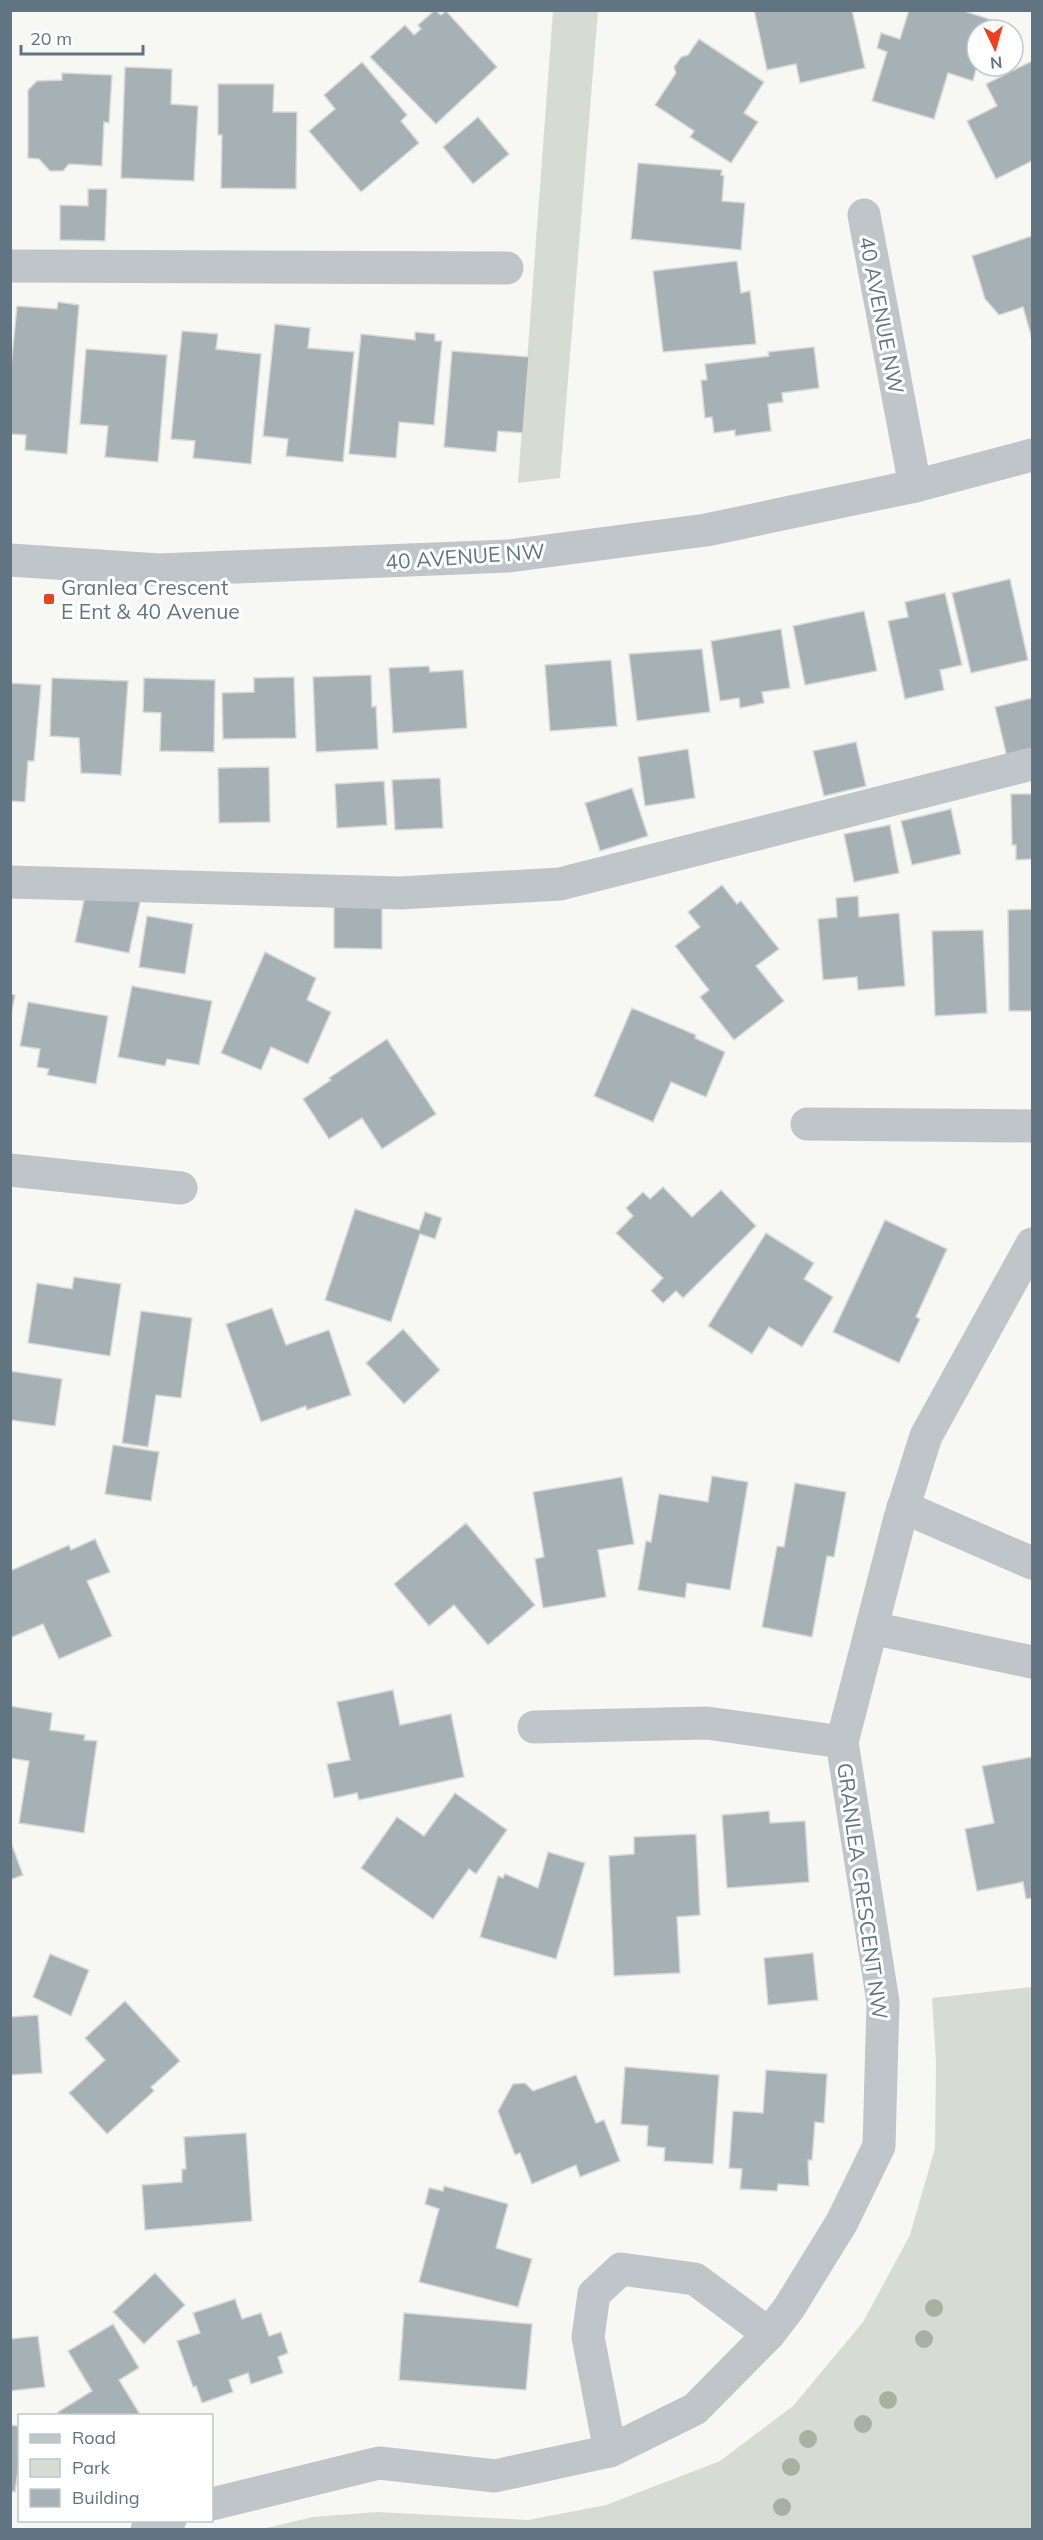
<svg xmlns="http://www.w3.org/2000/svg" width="1043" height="2540" font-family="Mulish,sans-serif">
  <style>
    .green { fill: #d7dcd3 }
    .building { fill: #a6b1b6; stroke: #d9d9d6; stroke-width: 1.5 }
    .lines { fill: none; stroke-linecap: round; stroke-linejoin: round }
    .minor { stroke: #bfc5c8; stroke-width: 33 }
    .tree { fill: #a7b1a3 }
    .poi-dot { fill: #ee401d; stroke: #fff; stroke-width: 2 }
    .labels { text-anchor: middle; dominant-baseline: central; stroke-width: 6; stroke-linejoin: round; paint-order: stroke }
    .street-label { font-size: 21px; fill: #607581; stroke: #fff }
    .poi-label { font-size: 21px; fill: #607581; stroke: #fff; text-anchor: start }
  </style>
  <rect width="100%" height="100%" fill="#f7f7f4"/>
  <g class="green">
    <path d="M 553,11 L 598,11 L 560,478 L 518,483 Z"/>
    <path d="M 1032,1987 L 1032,2529 L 262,2529 L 313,2517 L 377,2512 L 528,2520 L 606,2505 L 720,2461 L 793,2406 L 863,2322 L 910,2235 L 935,2148 L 936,2062 L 932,1998 Z"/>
  </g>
  <g class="building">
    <path d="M 435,10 L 441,15 L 446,11 L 497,67 L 436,124 L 370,57 L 405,25 L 414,35 L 421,29 L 418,25 Z"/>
    <path d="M 754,10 L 852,10 L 865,68 L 800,83 L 796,64 L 767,70 Z"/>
    <path d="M 909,10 L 961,10 L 992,20 L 989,30 L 977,30 L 977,66 L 973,81 L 948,73 L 934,119 L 872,101 L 887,52 L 877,48 L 881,33 L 900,39 Z"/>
    <path d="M 699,39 L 764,82 L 744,113 L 758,122 L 731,163 L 690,137 L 694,131 L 655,105 L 676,73 L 674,67 L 681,57 L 688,55 Z"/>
    <path d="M 1032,61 L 1032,161 L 996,179 L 967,121 L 997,106 L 986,84 Z"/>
    <path d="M 362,62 L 407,115 L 401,121 L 419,143 L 361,192 L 309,131 L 335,109 L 324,95 Z"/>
    <path d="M 125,67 L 172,69 L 171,104 L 198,106 L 194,181 L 121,178 Z"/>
    <path d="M 62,73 L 112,75 L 109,123 L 104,122 L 102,166 L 69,164 L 63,171 L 50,171 L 39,159 L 28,158 L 28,90 L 37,81 L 62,80 Z"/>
    <path d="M 218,84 L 274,84 L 273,112 L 297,112 L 296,189 L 221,188 L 222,135 L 218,135 Z"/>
    <path d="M 478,117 L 509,154 L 473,184 L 443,147 Z"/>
    <path d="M 638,163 L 722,170 L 721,175 L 724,176 L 722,201 L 745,203 L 741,250 L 631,239 Z"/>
    <path d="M 88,189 L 107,189 L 105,241 L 60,240 L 60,205 L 88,206 Z"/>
    <path d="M 1032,236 L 1032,339 L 1023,307 L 999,315 L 985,299 L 972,256 Z"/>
    <path d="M 737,261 L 741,293 L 750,291 L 756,344 L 663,352 L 653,271 Z"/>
    <path d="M 58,302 L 79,305 L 67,454 L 25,450 L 26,435 L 10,434 L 10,376 L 17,306 L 57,309 Z"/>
    <path d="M 275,324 L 310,328 L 308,348 L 354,352 L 343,462 L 286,456 L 288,439 L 263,436 Z"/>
    <path d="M 182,331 L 218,334 L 216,349 L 261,354 L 251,464 L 193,458 L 195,441 L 171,439 Z"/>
    <path d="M 415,332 L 435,334 L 435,341 L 442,341 L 434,425 L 399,422 L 396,458 L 349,454 L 361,334 L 415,340 Z"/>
    <path d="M 814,347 L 819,388 L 782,393 L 783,402 L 768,404 L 771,431 L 735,436 L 735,430 L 714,433 L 712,417 L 705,418 L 701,380 L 707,380 L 705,364 L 769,356 L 768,352 Z"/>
    <path d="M 86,349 L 167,355 L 158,462 L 105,457 L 108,426 L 80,424 Z"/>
    <path d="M 452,351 L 529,357 L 523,433 L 498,431 L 496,452 L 444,447 Z"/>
    <path d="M 1010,579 L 1028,660 L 971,673 L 952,593 Z"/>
    <path d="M 945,593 L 962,665 L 940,670 L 944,690 L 905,699 L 888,621 L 908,617 L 905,602 Z"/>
    <path d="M 864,611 L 877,671 L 805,685 L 793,626 Z"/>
    <path d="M 781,629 L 790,688 L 762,692 L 764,703 L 740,708 L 739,698 L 720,701 L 711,641 Z"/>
    <path d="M 702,649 L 710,712 L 637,721 L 629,654 Z"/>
    <path d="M 611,660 L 617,726 L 550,731 L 545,665 Z"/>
    <path d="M 429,666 L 430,672 L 463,670 L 467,728 L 393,733 L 389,668 Z"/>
    <path d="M 371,675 L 372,707 L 376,706 L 378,749 L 316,752 L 313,677 Z"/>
    <path d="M 294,677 L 296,738 L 223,739 L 222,693 L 254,692 L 254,678 Z"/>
    <path d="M 52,678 L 128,681 L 121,775 L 81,773 L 79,738 L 50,736 Z"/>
    <path d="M 144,678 L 215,680 L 214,752 L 160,751 L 161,713 L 143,712 Z"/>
    <path d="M 10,683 L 41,685 L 34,761 L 28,761 L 25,802 L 10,801 Z"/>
    <path d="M 1032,698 L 1032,751 L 1007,757 L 995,707 Z"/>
    <path d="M 856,742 L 866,786 L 824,796 L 813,751 Z"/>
    <path d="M 688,749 L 695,798 L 645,806 L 638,757 Z"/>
    <path d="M 269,767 L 270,822 L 219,823 L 218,768 Z"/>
    <path d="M 440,778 L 443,828 L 395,830 L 392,780 Z"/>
    <path d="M 384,781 L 387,825 L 337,828 L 335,784 Z"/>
    <path d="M 632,788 L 648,836 L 600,851 L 585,803 Z"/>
    <path d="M 1011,794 L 1032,794 L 1032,859 L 1016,860 L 1016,845 L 1012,845 Z"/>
    <path d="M 951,809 L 961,854 L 912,865 L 901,821 Z"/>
    <path d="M 890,825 L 899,873 L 854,882 L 844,834 Z"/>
    <path d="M 722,885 L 737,904 L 741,901 L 779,949 L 756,966 L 784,1001 L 734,1040 L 700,997 L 709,990 L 675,946 L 700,927 L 688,912 Z"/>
    <path d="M 87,887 L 141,898 L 129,953 L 75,942 Z"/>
    <path d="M 858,896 L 859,917 L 899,913 L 905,986 L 858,990 L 857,977 L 823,980 L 818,919 L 837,917 L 836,898 Z"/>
    <path d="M 334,897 L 382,897 L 382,949 L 334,948 Z"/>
    <path d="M 1032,909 L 1032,1011 L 1009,1011 L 1008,910 Z"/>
    <path d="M 147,916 L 193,924 L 185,974 L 139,967 Z"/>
    <path d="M 983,930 L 987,1013 L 935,1016 L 932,931 Z"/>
    <path d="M 265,952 L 316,978 L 307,1000 L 331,1012 L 308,1064 L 271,1047 L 261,1070 L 221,1053 Z"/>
    <path d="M 132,986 L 212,1001 L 199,1065 L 167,1059 L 165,1066 L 118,1057 Z"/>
    <path d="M 10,994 L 15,995 L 10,1020 Z"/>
    <path d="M 28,1002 L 108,1016 L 96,1084 L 47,1075 L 49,1069 L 37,1067 L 40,1049 L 20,1046 Z"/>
    <path d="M 632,1008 L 696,1035 L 695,1038 L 725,1052 L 706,1097 L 671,1082 L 653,1122 L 594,1096 Z"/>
    <path d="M 387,1039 L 436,1114 L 382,1149 L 362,1118 L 329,1139 L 303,1099 L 331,1080 L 329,1078 Z"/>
    <path d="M 663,1187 L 692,1217 L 721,1190 L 756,1226 L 683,1298 L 676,1291 L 663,1303 L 651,1291 L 663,1278 L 616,1233 L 633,1216 L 626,1208 L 643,1192 L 650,1199 Z"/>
    <path d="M 355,1209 L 419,1230 L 425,1212 L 442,1218 L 435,1239 L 420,1234 L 391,1322 L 325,1300 Z"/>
    <path d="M 885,1220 L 947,1249 L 916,1317 L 920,1319 L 899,1363 L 833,1332 Z"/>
    <path d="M 766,1233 L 814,1263 L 804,1279 L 833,1297 L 802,1347 L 769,1327 L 752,1354 L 708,1326 Z"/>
    <path d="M 74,1277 L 121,1284 L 110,1356 L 28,1343 L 37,1283 L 72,1289 Z"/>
    <path d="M 272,1308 L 286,1345 L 329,1330 L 351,1395 L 307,1410 L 306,1406 L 261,1422 L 226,1324 Z"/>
    <path d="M 141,1311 L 192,1318 L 181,1398 L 156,1395 L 148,1447 L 122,1443 Z"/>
    <path d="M 403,1329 L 440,1370 L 404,1404 L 366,1363 Z"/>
    <path d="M 10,1371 L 62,1379 L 55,1426 L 10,1420 Z"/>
    <path d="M 113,1445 L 159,1452 L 151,1501 L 105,1494 Z"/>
    <path d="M 712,1476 L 748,1482 L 730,1590 L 687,1583 L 685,1598 L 638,1590 L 646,1541 L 651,1542 L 659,1494 L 708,1502 Z"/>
    <path d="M 622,1477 L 634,1544 L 598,1550 L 606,1597 L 543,1608 L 535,1559 L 544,1557 L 533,1492 Z"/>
    <path d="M 795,1483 L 846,1492 L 834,1557 L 827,1556 L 812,1637 L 762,1627 L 777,1546 L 784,1547 Z"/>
    <path d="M 466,1523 L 535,1605 L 488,1645 L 454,1605 L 429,1626 L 394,1584 Z"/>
    <path d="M 95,1539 L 110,1572 L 87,1581 L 112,1636 L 59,1659 L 43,1624 L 10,1638 L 10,1571 L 69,1545 L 71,1550 Z"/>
    <path d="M 393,1690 L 400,1725 L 451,1714 L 464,1777 L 359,1800 L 357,1793 L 334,1798 L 327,1764 L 350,1760 L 337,1702 Z"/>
    <path d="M 10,1706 L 52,1713 L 50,1730 L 85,1735 L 84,1740 L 97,1741 L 84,1833 L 19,1823 L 29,1761 L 10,1758 Z"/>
    <path d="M 1032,1757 L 1032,1898 L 1026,1899 L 1023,1882 L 977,1891 L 965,1829 L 994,1823 L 982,1766 Z"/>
    <path d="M 455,1793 L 507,1830 L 476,1874 L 469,1869 L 433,1919 L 361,1868 L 397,1817 L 424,1836 Z"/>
    <path d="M 769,1811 L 770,1823 L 805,1821 L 809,1882 L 727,1888 L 722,1815 Z"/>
    <path d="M 696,1834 L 700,1915 L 677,1917 L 680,1973 L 614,1976 L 609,1856 L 634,1854 L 634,1837 Z"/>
    <path d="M 10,1840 L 23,1875 L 10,1880 Z"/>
    <path d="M 548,1852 L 585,1863 L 556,1959 L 480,1937 L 498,1876 L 503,1878 L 505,1874 L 538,1888 Z"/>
    <path d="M 813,1953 L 818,2000 L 768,2005 L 764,1958 Z"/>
    <path d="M 50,1954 L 89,1970 L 71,2016 L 33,1997 Z"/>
    <path d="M 125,2001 L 180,2061 L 151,2087 L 154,2091 L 107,2134 L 69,2093 L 105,2060 L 85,2038 Z"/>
    <path d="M 38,2015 L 42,2073 L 10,2075 L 10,2017 Z"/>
    <path d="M 625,2067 L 719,2075 L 713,2164 L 664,2161 L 665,2148 L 647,2146 L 648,2126 L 621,2124 Z"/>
    <path d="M 766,2070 L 827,2074 L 824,2123 L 815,2122 L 812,2160 L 808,2160 L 809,2186 L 778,2184 L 777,2191 L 740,2189 L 742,2169 L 729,2168 L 733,2111 L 763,2113 Z"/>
    <path d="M 576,2075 L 596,2123 L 604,2120 L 620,2161 L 580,2177 L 576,2165 L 532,2184 L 520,2153 L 515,2155 L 498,2111 L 513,2084 L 525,2083 L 533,2091 Z"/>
    <path d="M 246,2133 L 252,2221 L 145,2230 L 142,2185 L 182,2182 L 182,2169 L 186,2169 L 184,2137 Z"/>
    <path d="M 444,2186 L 508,2204 L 496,2248 L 532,2259 L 518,2307 L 419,2282 L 439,2209 L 425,2204 L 429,2188 L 443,2191 Z"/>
    <path d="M 155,2273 L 185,2305 L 144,2344 L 113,2312 Z"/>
    <path d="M 235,2299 L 242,2319 L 261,2313 L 269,2336 L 281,2332 L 288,2353 L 278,2357 L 283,2373 L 251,2384 L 248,2373 L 229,2380 L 233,2392 L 202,2403 L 196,2386 L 193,2387 L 177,2341 L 200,2333 L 193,2313 Z"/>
    <path d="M 404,2313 L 532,2324 L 526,2390 L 399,2380 Z"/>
    <path d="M 113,2324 L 139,2368 L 119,2380 L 141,2416 L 60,2416 L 58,2412 L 92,2391 L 68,2351 Z"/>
    <path d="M 38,2336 L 45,2387 L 10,2391 L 10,2339 Z"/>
    <path d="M 10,2425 L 20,2426 L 20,2457 L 15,2492 L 10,2491 Z"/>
  </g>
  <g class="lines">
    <g class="minor">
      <path d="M 864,215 L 915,486"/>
      <path d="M 10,266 L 507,268"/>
      <path d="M 10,560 L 159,570 L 509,556 L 706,530 L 915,486 L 1032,455"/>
      <path d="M 10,882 L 400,893 L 560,884 L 1032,764"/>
      <path d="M 807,1124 L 1032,1126"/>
      <path d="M 10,1170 L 181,1188"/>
      <path d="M 903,1507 L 1032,1563"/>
      <path d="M 872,1628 L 1032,1662"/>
      <path d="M 534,1727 L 707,1723 L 842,1742"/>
      <path d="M 610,2451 L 588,2337 L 594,2294 L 621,2269 L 695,2279 L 769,2334"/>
      <path d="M 212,2504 L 379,2463 L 495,2476 L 610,2451 L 695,2409 L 769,2334 L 789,2308 L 842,2222 L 879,2146 L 883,2002 L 842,1742 L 900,1518 L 926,1436 L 1032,1244"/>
      <path d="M 147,2530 L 170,2520"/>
    </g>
  </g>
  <g class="tree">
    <circle cx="934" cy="2308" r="9"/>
    <circle cx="924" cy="2339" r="9"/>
    <circle cx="888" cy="2400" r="9"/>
    <circle cx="863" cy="2424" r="9"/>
    <circle cx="808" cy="2439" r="9"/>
    <circle cx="791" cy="2467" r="9"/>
    <circle cx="782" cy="2507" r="9"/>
  </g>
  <rect class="poi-dot" x="43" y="593" width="12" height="12" rx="3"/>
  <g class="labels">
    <g class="street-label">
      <text transform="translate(882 315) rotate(79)">40 AVENUE NW</text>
      <text transform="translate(465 556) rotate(-4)">40 AVENUE NW</text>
      <text transform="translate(863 1891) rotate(82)">GRANLEA CRESCENT NW</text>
    </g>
    <g class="poi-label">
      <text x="61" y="587">Granlea Crescent<tspan x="61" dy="24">E Ent &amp; 40 Avenue</tspan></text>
    </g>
  </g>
  <rect width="1043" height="2540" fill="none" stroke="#607581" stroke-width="24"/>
  <rect x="18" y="2414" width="195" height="108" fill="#ffffff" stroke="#bfc8cd" stroke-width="1.5"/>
  <rect x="30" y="2434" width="30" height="9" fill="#bfc5c8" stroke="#bfc8cd" stroke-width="1.5"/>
  <text x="72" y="2444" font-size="18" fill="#607581">Road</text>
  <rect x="30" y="2459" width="30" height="18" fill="#d7dcd3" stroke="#bfc8cd" stroke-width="1.5"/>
  <text x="72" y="2474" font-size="18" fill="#607581">Park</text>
  <rect x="30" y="2489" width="30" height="18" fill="#a6b1b6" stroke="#bfc8cd" stroke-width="1.5"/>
  <text x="72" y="2504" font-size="18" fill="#607581">Building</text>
  <g transform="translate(995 48) rotate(175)"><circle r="28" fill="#ffffff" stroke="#bfc8cd" stroke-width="1.5"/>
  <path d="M0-4.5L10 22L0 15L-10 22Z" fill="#ee401d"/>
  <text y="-9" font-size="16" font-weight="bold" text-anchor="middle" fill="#607581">N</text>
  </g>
  <path d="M21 45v9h122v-9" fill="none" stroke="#607581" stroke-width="3"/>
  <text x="30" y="45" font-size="18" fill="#607581" stroke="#ffffff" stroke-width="4.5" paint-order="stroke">20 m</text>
</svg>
